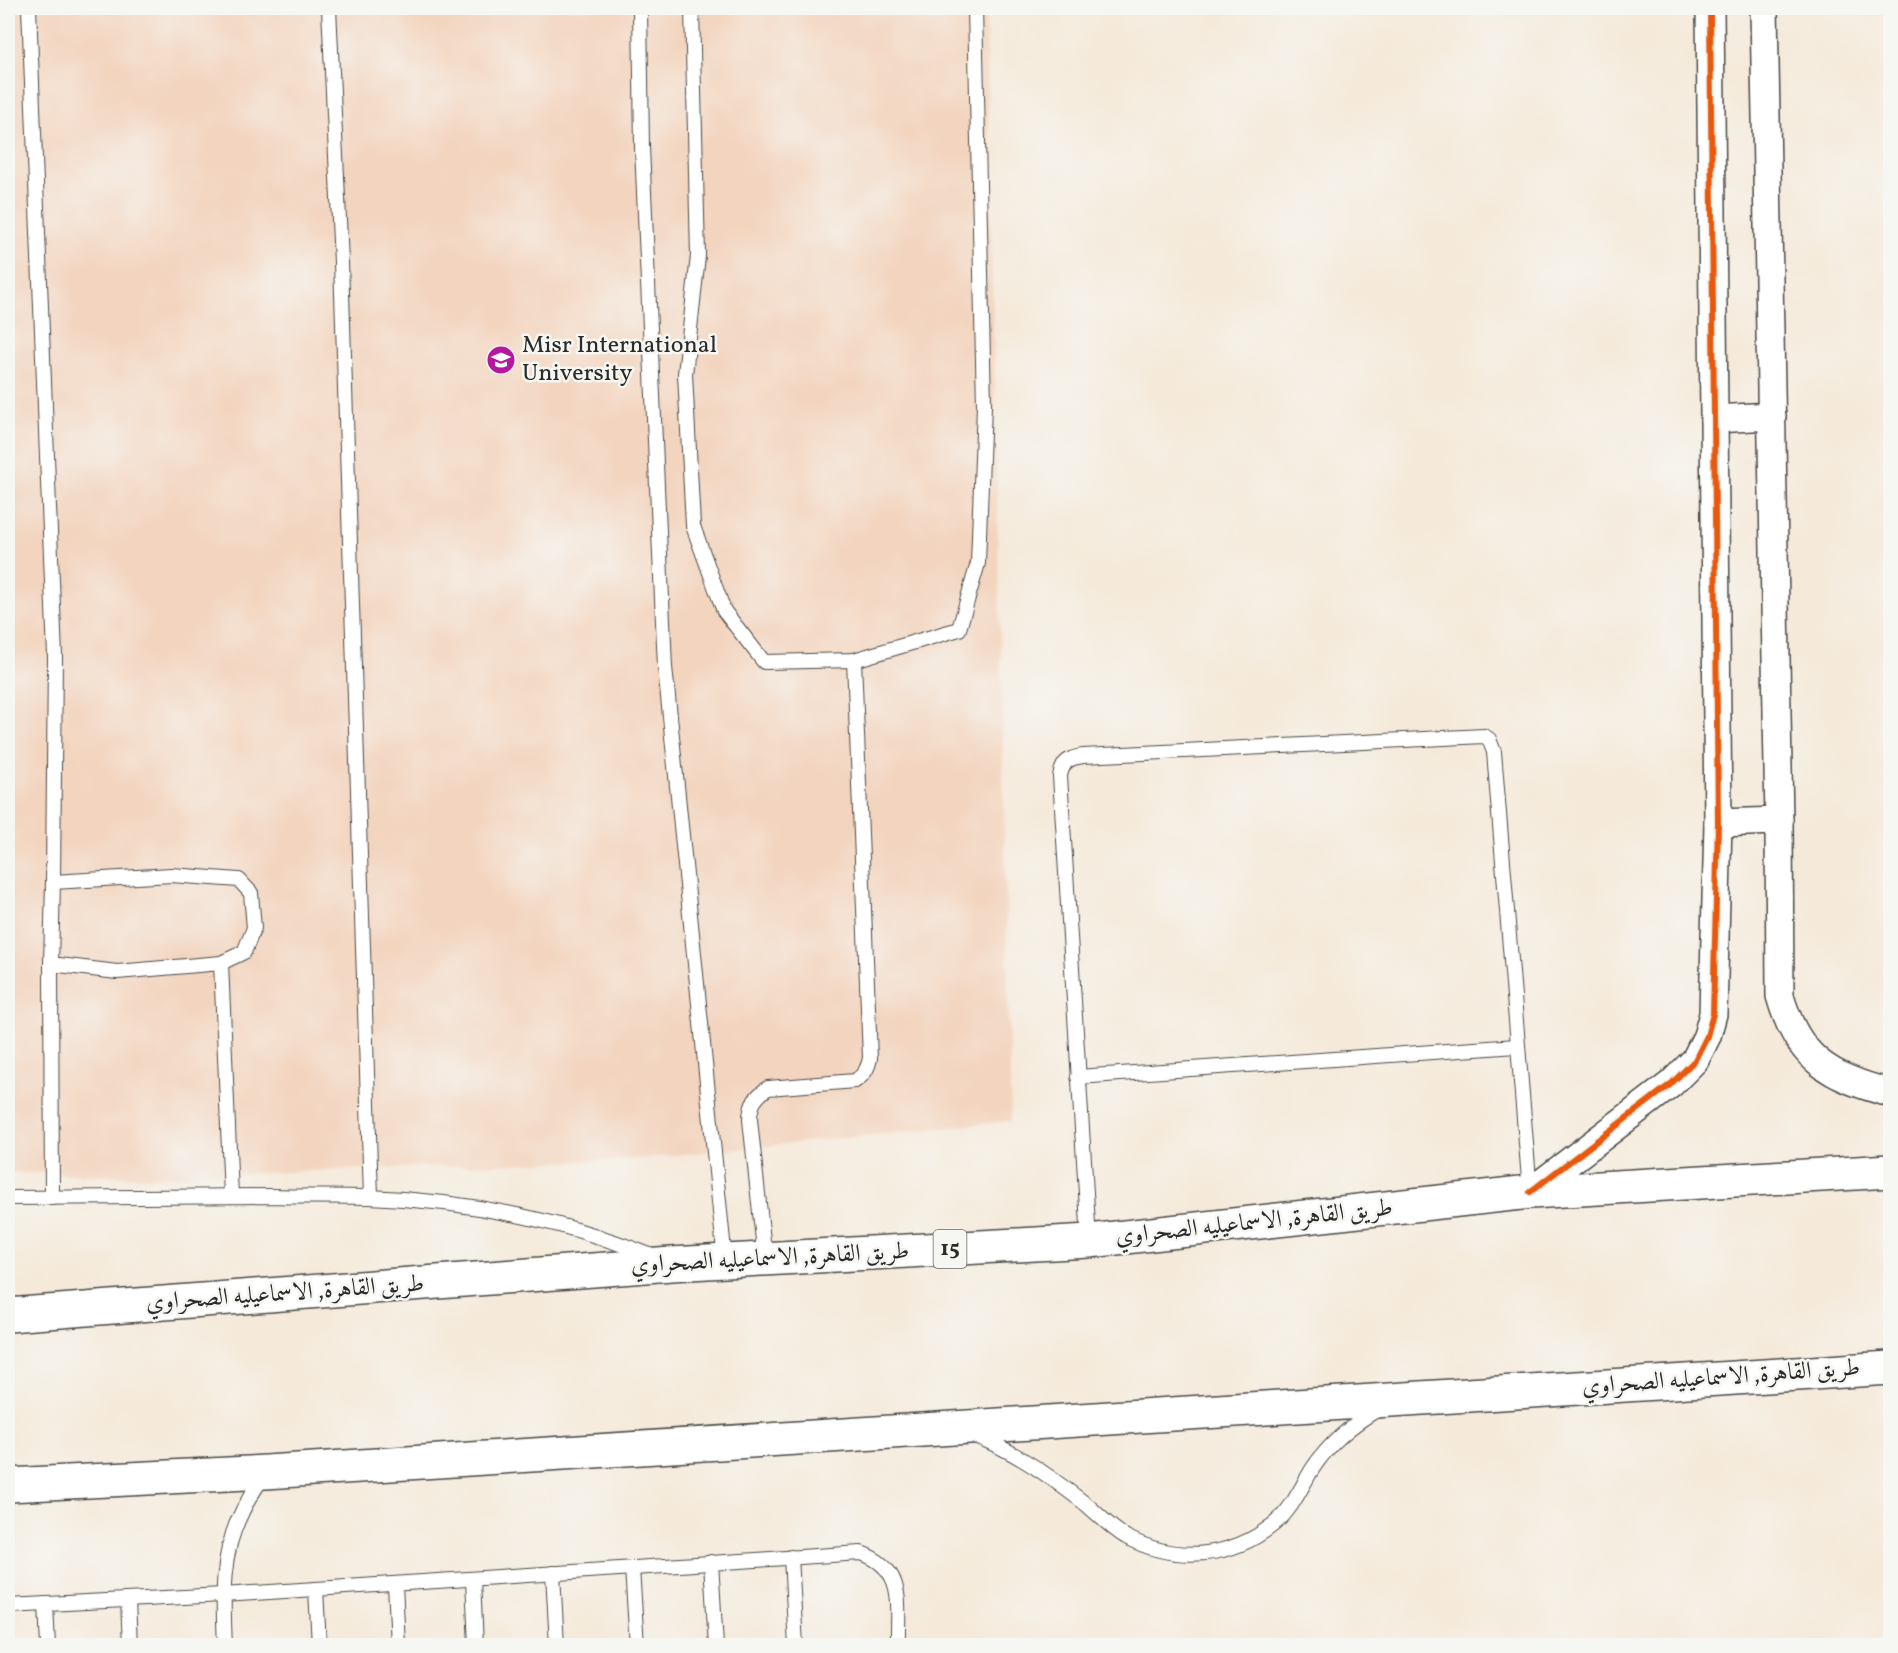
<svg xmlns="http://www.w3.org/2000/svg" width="1898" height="1653" font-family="Vollkorn,Amiri,serif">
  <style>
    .built { fill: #f3d4be }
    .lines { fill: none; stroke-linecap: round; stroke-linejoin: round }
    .lane-casing { stroke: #494845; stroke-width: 16 }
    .street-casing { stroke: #494845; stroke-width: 30 }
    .highway-casing { stroke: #494845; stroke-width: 36 }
    .lane { stroke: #fff; stroke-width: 14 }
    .street { stroke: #fff; stroke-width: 27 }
    .highway { stroke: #fff; stroke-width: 33 }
    .cycleway-casing { stroke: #f6f6f2; stroke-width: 10 }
    .cycleway { stroke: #e8590c; stroke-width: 6 }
    .labels { text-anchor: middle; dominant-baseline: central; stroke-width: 5; stroke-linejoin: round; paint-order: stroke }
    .shield { fill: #f6f6f2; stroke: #686867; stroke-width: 1.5 }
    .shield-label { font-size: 22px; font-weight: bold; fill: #2b2b2b }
    .poi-label { font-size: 24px; fill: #2b2b2b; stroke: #f6f6f2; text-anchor: start }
    .street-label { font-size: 24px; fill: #2b2b2b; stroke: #f6f6f2 }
  </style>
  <rect width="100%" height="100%" fill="#f6f6f2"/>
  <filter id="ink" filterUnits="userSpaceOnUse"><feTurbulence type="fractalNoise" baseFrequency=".0167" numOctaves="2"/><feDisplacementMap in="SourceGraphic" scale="12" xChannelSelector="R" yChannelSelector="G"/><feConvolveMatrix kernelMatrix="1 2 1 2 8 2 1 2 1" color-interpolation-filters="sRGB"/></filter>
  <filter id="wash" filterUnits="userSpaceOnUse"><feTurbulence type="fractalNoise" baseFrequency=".008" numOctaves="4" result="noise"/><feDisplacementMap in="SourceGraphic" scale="24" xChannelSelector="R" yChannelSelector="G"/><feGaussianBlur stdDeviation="1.35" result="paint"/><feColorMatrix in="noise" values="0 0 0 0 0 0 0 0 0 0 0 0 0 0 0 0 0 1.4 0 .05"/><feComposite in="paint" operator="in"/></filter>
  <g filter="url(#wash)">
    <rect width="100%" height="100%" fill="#f5eada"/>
    <path class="built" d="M 8,8 L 986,8 L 1011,1121 L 637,1159 L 148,1177 L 8,1172 Z"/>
  </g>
  <g filter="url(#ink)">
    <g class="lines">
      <g class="lane-casing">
        <g id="lane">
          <path d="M 29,8 L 55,656 L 53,882 L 51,964 L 117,972 L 221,963 L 231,1196"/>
          <path d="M 329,8 L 341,262 L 371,1197"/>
          <path d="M 640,8 L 642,147 L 665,667 L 725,1261"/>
          <path d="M 692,8 L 698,256 L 685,374 L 693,526 L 724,611 L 764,662 L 854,660 L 959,629 L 978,563 L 984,405 L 975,8"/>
          <path d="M 53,882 L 171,875 L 239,880 L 251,893 L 254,928 L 244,952 L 221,963"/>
          <path d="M 51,964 L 52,1198"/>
          <path d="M 1078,1077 L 1517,1046"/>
          <path d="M 8,1198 C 95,1198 183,1196 270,1196 C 303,1197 337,1196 370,1197 C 467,1201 563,1220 652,1256"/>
          <path d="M 1089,1241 L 1060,776 C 1063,761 1069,758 1083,756 L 1484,736 L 1489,739 L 1494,752 L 1530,1192"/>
          <path d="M 765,1259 L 750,1120 C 750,1104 756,1096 768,1088 L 855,1081 C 864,1075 868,1069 870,1058 L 854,660"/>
          <path d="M 975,1436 C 1017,1452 1052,1478 1087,1505 C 1099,1515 1112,1529 1126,1537 C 1175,1563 1231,1559 1274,1524 C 1292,1510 1301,1487 1313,1468 C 1328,1445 1352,1424 1377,1410"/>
          <path d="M 791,1557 L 796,1646"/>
          <path d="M 711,1562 L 716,1646"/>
          <path d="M 632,1568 L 637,1646"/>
          <path d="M 553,1573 L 557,1646"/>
          <path d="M 473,1579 L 476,1646"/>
          <path d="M 395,1584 L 398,1646"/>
          <path d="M 316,1589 L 319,1646"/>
          <path d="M 128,1600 L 130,1646"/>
          <path d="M 46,1604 L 48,1646"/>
          <path d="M 8,1606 L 223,1595 L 861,1553 C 907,1569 897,1605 898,1646"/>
          <path d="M 225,1646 C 223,1601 220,1555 241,1514 C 247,1500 257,1487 264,1474"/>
        </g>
      </g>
      <g class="street-casing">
        <g id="street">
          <path d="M 1764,8 L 1779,821 L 1780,996 C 1798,1060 1830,1077 1890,1093"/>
          <path d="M 1714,419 L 1772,416"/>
          <path d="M 1718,823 L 1779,821"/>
          <path d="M 1530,1192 L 1671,1084 L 1695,1060 L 1707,1036 L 1713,1014 L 1718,823 L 1710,8"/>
        </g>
      </g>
      <g class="highway-casing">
        <g id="highway">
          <path d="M 8,1315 L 671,1264 L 1089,1241 L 1530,1192 L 1890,1171"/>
          <path d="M 8,1485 L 266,1472 L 1890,1368"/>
        </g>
      </g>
      <use href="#lane" class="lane"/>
      <use href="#street" class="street"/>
      <use href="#highway" class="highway"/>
      <g class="cycleway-casing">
        <path id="cycleway" d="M 1530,1192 L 1671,1084 L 1695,1060 L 1707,1036 L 1713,1014 L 1718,823 L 1710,8"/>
      </g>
      <use href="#cycleway" class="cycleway"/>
    </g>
  </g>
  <defs>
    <g id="university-disc" transform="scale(1.5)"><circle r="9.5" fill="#b5179e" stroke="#f6f6f2"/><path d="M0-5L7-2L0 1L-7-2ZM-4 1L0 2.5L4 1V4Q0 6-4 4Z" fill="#fff"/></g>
  </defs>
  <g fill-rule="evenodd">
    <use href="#university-disc" x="501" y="360"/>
  </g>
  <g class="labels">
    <rect class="shield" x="933.5" y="1230" width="33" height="38" rx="4.5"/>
    <g class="shield-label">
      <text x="950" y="1249">15</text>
    </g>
    <g class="poi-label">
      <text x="522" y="346">Misr International<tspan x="522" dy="28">University</tspan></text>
    </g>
    <g class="street-label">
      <text transform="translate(1254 1223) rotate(-6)">طريق القاهرة, الاسماعيليه الصحراوي</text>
      <text transform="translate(770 1259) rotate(-3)">طريق القاهرة, الاسماعيليه الصحراوي</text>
      <text transform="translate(285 1294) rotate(-4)">طريق القاهرة, الاسماعيليه الصحراوي</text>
      <text transform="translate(1721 1378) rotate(-4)">طريق القاهرة, الاسماعيليه الصحراوي</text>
    </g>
  </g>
  <rect width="1898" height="1653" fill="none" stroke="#f6f6f2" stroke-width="30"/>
</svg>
